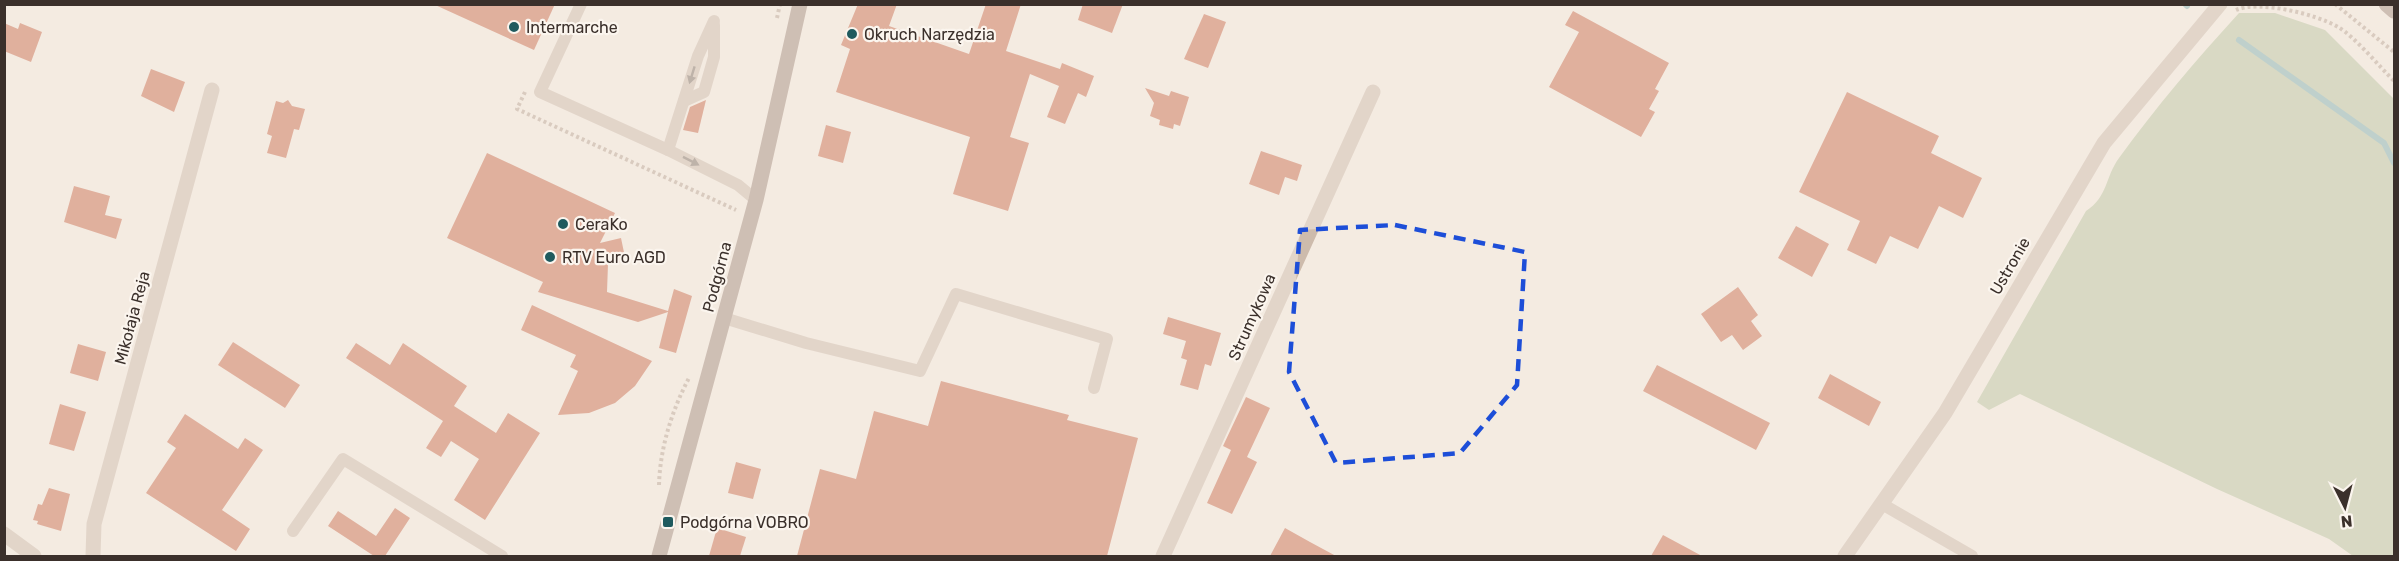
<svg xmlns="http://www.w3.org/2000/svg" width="2399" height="561" font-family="Rubik,sans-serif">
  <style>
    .green { fill: #b8c4a0 }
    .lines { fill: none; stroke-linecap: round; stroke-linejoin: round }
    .stream { stroke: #7fb0b2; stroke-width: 6 }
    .building { fill: #c8694b }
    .path { stroke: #b9a596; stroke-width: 4; stroke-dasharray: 3 3; stroke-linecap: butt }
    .service { stroke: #cdbbac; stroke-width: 12 }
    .minor { stroke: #cdbbac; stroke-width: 15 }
    .secondary { stroke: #a18a7d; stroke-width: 15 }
    .oneway { fill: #7d6f65 }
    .marked { fill: none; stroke: #1d4ed8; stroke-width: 4.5; stroke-dasharray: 12 8; stroke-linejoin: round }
    .poi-dot { fill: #1f5a5e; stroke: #fbf5ee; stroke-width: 2 }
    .labels { text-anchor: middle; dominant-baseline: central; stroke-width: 4.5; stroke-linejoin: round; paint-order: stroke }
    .poi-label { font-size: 16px; fill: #3b302b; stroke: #fbf5ee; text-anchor: start }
    .street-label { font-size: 16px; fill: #3b302b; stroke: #fbf5ee }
  </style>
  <rect width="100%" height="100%" fill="#f4ebe1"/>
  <path class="green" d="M 2239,13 L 2275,13 L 2325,30 L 2394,99 L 2394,556 L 2353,556 L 2329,539 L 2217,489 L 2020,394 L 1989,410 L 1977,402 L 2086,211 C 2108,197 2105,177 2119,158 C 2156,107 2196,60 2239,13 Z"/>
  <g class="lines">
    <g class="stream">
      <path d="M 2185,4 L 2187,6"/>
      <path d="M 2239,40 L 2384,143 L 2394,163"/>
    </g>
  </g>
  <g class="building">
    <path d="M 433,4 L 555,4 L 534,50 Z"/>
    <path d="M 858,4 L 897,4 L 889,26 L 969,54 L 986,4 L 1021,4 L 1006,51 L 1060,69 L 1062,63 L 1094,76 L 1086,97 L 1078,93 L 1065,124 L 1047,117 L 1059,86 L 1030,74 L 1010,137 L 1029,143 L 1008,211 L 953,194 L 970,137 L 836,92 L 850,49 L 841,45 Z"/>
    <path d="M 1083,4 L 1123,4 L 1112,33 L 1078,20 Z"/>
    <path d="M 1573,11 L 1669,63 L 1655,89 L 1659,91 L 1649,109 L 1655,112 L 1641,137 L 1549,87 L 1579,32 L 1565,25 Z"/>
    <path d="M 1204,14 L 1226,22 L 1208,68 L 1184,59 Z"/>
    <path d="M 4,23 L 18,29 L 20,23 L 42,32 L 31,62 L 4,51 Z"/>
    <path d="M 151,69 L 185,82 L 174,112 L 141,96 Z"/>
    <path d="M 1145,88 L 1169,96 L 1171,91 L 1189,97 L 1180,126 L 1174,124 L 1173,129 L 1159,125 L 1160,120 L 1150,116 L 1154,103 Z"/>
    <path d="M 1847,92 L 1939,136 L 1931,153 L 1982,178 L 1963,218 L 1939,206 L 1918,249 L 1890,236 L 1876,264 L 1847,250 L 1860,221 L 1799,192 Z"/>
    <path d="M 288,100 L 292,106 L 305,109 L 299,130 L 294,129 L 286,158 L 267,153 L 272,136 L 267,134 L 276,101 L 283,103 Z"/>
    <path d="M 706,100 L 698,133 L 683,130 L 690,107 Z"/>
    <path d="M 826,125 L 851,132 L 843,163 L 818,156 Z"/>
    <path d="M 1261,151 L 1302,165 L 1297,181 L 1285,177 L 1279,195 L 1249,184 Z"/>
    <path d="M 487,153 L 615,213 L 600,243 L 621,238 L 626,262 L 608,264 L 607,292 L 668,311 L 674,289 L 692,296 L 676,353 L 659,348 L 668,312 L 638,322 L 538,292 L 543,282 L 447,238 Z"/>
    <path d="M 74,186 L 110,196 L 105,215 L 122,219 L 116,239 L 64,222 Z"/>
    <path d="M 1796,226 L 1829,244 L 1812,277 L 1778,258 Z"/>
    <path d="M 1738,287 L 1758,315 L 1751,321 L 1762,336 L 1743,350 L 1732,335 L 1721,342 L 1701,314 Z"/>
    <path d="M 532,305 L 652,361 L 635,386 L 615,403 L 589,413 L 558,415 L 578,371 L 570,367 L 576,355 L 521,330 Z"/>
    <path d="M 1168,317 L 1221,333 L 1211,366 L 1205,364 L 1198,390 L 1180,385 L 1187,360 L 1181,358 L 1186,341 L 1163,334 Z"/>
    <path d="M 233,342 L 300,385 L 285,408 L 218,365 Z"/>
    <path d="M 356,343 L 390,365 L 403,343 L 467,386 L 454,406 L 496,433 L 508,413 L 540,433 L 485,520 L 454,500 L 479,459 L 451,441 L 441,457 L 426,448 L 443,421 L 346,358 Z"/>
    <path d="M 78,344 L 106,352 L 98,381 L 70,373 Z"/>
    <path d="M 1657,365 L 1770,423 L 1756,450 L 1643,391 Z"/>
    <path d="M 1830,374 L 1881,402 L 1869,426 L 1818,398 Z"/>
    <path d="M 941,381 L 1069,415 L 1067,420 L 1138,438 L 1107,556 L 797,556 L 820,469 L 856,479 L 874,411 L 928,426 Z"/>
    <path d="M 1246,397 L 1270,408 L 1247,457 L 1257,462 L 1232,514 L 1207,503 L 1231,450 L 1223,446 Z"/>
    <path d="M 60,404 L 86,412 L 74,451 L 49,444 Z"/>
    <path d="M 185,414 L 238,449 L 245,438 L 263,450 L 222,510 L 250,529 L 236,551 L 146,493 L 176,448 L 167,442 Z"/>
    <path d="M 736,462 L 761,469 L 753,499 L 728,493 Z"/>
    <path d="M 49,488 L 70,494 L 61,531 L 37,524 L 38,521 L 33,520 L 38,504 L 42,505 Z"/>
    <path d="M 395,508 L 410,518 L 385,556 L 374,556 L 328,526 L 338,511 L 376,536 Z"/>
    <path d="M 717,528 L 746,537 L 740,556 L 709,556 Z"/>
    <path d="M 1285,528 L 1310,542 L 1336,556 L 1270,556 Z"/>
    <path d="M 1663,535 L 1702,556 L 1651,556 Z"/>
  </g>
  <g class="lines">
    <g class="path">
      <path d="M 2335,4 L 2394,52"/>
      <path d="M 2236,10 C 2259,0 2316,14 2338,27 C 2354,36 2380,67 2394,81"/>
      <path d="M 777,18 L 780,4"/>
      <path d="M 525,92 L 517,109 L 736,210"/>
      <path d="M 659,485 C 660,448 672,410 689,378"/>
    </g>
    <g class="service">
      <path d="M 581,4 L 540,92 L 668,150 L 738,185 L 756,200"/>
      <path d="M 684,101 L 704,92 L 714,57 L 714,25"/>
      <path d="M 668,150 L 698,56 L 714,21"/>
      <path d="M 724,318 L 806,343 L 920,371 L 956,294 L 1107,339 L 1094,388"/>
      <path d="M 1882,504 L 1972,556"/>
      <path d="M 293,531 L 343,459 L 502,556"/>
    </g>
    <g class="minor">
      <path d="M 4,534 L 34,556"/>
      <path d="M 93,556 L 94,524 L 212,90"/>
      <path d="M 1163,556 L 1373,92"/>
      <path d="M 1845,556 L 1945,413 L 2104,143 L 2220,4"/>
    </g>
    <g class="secondary">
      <path d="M 2386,4 L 2394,11"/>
      <path d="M 659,556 L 756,200 L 800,4"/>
    </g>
  </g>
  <defs><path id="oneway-solid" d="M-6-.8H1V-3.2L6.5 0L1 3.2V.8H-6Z" transform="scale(1.5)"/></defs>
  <g class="oneway">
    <use href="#oneway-solid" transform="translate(692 75) rotate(107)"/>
    <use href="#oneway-solid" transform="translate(691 161) rotate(27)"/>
  </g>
  <path d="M0 0H2399V561H0ZM 1395,225 L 1525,252 L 1517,385 L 1460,453 L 1336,463 L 1289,372 L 1300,230 Z" fill="#f4ebe1" fill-opacity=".55" fill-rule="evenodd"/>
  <path class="marked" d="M 1395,225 L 1525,252 L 1517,385 L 1460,453 L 1336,463 L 1289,372 L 1300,230 Z"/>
  <g class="poi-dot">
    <circle cx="514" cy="27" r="6"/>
    <circle cx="852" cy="34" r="6"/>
    <circle cx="563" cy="224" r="6"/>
    <circle cx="550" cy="257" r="6"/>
    <rect x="662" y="516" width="12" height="12" rx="3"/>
  </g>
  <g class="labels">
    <g class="poi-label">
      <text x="526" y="27">Intermarche</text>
      <text x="864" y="34">Okruch Narzędzia</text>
      <text x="575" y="224">CeraKo</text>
      <text x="562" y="257">RTV Euro AGD</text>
      <text x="680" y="522">Podgórna VOBRO</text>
    </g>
    <g class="street-label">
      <text transform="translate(2010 266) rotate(-60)">Ustronie</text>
      <text transform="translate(717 277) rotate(-75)">Podgórna</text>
      <text transform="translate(1252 317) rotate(-66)">Strumykowa</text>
      <text transform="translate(132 318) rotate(-75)">Mikołaja Reja</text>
    </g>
  </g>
  <rect width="2399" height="561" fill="none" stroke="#3b302b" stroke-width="12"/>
  <g transform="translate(2345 507) rotate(174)" stroke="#fbf5ee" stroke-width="4.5" paint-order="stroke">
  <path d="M0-4.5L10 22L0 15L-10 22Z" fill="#3b302b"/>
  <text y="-9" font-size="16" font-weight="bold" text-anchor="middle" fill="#3b302b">N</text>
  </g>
</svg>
